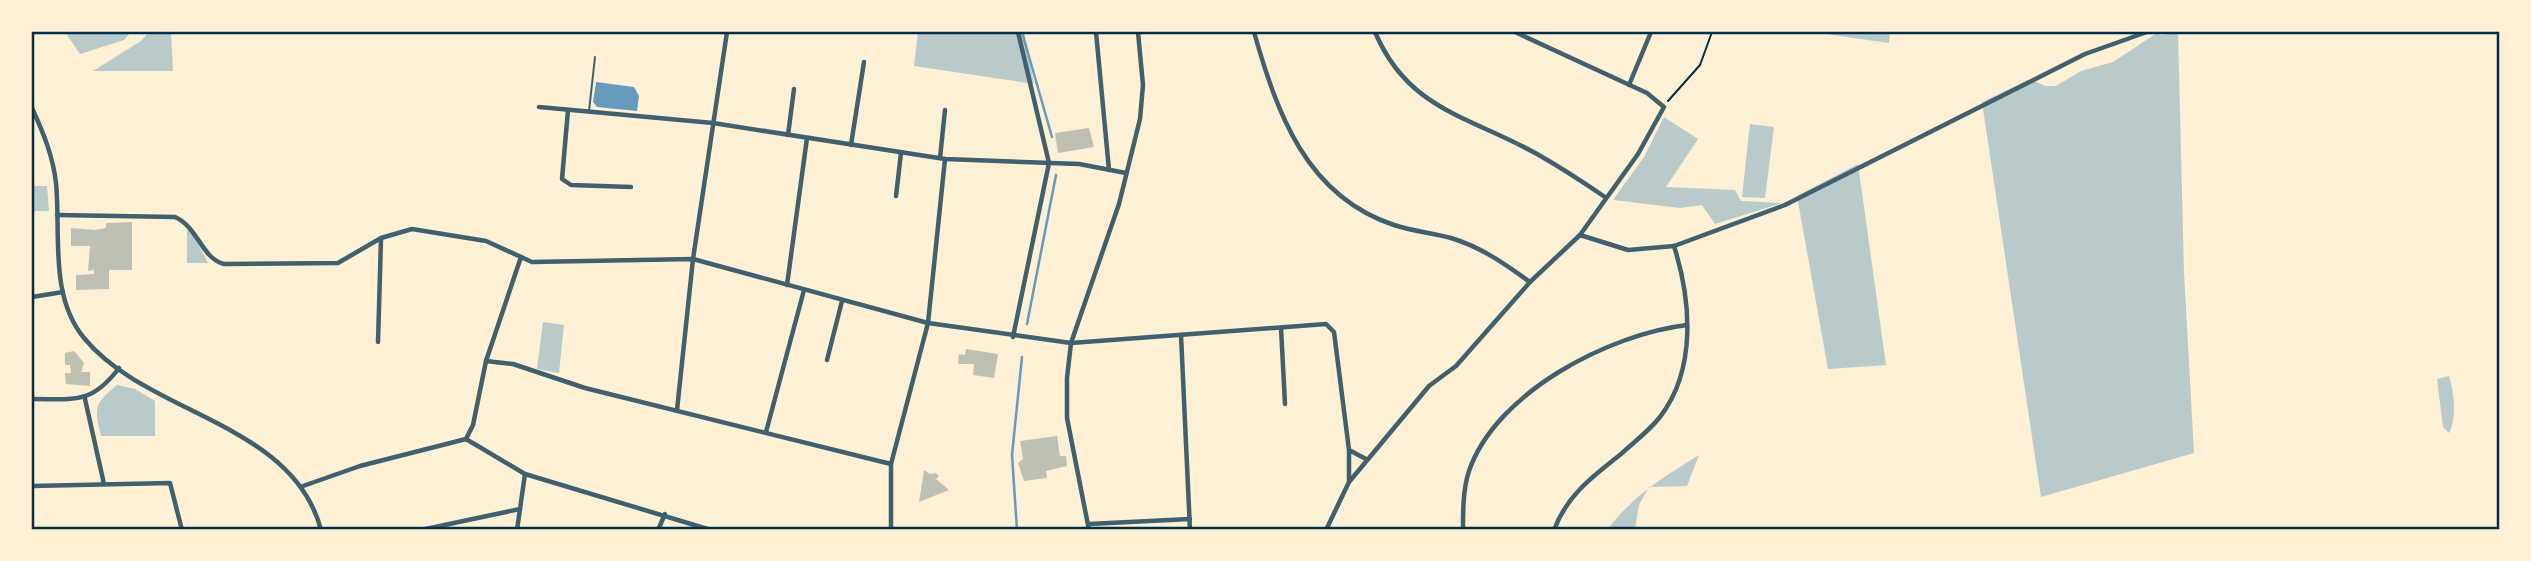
<svg xmlns="http://www.w3.org/2000/svg" width="2531" height="561" font-family="'Nunito Sans',sans-serif">
  <style>
    .green { fill: #b9caca }
    .water { fill: #669bbc }
    .lines { fill: none; stroke-linecap: round; stroke-linejoin: round }
    .stream { stroke: #669bbc; stroke-width: 2.5 }
    .building { fill: #bec0b2 }
    .path { stroke: #003049; stroke-width: 2 }
    .service { stroke: #3f606c; stroke-width: 2 }
    .minor { stroke: #3f606c; stroke-width: 4.5 }
    .neatline { fill: none; stroke: #003049; stroke-width: 2.5 }
  </style>
  <rect width="100%" height="100%" fill="#fdf0d5"/>
  <g class="green">
    <path d="M 65,32 L 131,32 L 124,40 L 80,54 Z"/>
    <path d="M 149,32 L 171,32 L 173,71 L 93,71 L 141,41 Z"/>
    <path d="M 918,32 L 1024,32 L 1034,84 L 914,66 Z"/>
    <path d="M 1812,32 L 1890,32 L 1889,43 Z"/>
    <path d="M 2178,32 L 2184,273 L 2194,453 L 2041,497 L 1982,102 L 2030,79 L 2045,86 L 2056,86 L 2081,71 L 2113,62 L 2157,33 L 2161,35 Z"/>
    <path d="M 1664,117 L 1698,139 L 1666,187 L 1735,190 L 1741,201 L 1782,203 L 1715,224 L 1702,205 L 1680,208 L 1613,200 L 1644,157 Z"/>
    <path d="M 1750,124 L 1774,127 L 1765,198 L 1742,197 Z"/>
    <path d="M 1858,164 L 1886,365 L 1828,369 L 1797,196 Z"/>
    <path d="M 32,186 L 47,186 L 49,211 L 32,211 Z"/>
    <path d="M 187,230 L 193,234 L 208,263 L 187,263 Z"/>
    <path d="M 543,322 L 564,325 L 559,373 L 537,369 Z"/>
    <path d="M 2449,376 C 2454,391 2457,419 2449,433 L 2443,427 L 2437,379 Z"/>
    <path d="M 117,385 L 135,389 L 155,401 L 155,436 L 101,436 C 94,407 94,404 117,385 Z"/>
    <path d="M 1699,455 L 1687,486 L 1649,487 L 1639,505 L 1635,529 L 1608,529 C 1634,495 1662,478 1699,455 Z"/>
  </g>
  <path class="water" d="M 596,82 L 634,87 L 639,96 L 637,111 L 597,107 L 593,102 Z"/>
  <g class="lines">
    <g class="stream">
      <path d="M 1022,32 L 1052,137"/>
      <path d="M 1027,324 L 1056,175"/>
      <path d="M 1017,530 L 1012,455 L 1022,357"/>
    </g>
  </g>
  <g class="building">
    <path d="M 1089,128 L 1094,147 L 1058,153 L 1055,133 Z"/>
    <path d="M 132,222 L 132,270 L 109,270 L 109,289 L 76,290 L 76,275 L 94,274 L 94,270 L 88,271 L 90,246 L 71,246 L 71,228 L 95,230 L 106,228 L 106,223 Z"/>
    <path d="M 966,349 L 998,354 L 994,378 L 973,375 L 974,364 L 958,364 L 959,354 L 965,355 Z"/>
    <path d="M 74,351 L 84,363 L 81,372 L 90,372 L 90,386 L 66,384 L 65,373 L 71,373 L 70,365 L 65,365 L 65,353 Z"/>
    <path d="M 1057,436 L 1060,456 L 1066,456 L 1067,466 L 1046,471 L 1047,478 L 1024,481 L 1018,463 L 1023,459 L 1020,441 Z"/>
    <path d="M 924,470 L 930,474 L 936,473 L 939,476 L 936,479 L 949,490 L 919,502 Z"/>
  </g>
  <g class="lines">
    <path class="path" d="M 1668,101 L 1700,65 L 1712,32"/>
    <path class="service" d="M 589,111 L 595,57"/>
    <g class="minor">
      <path d="M 1096,32 L 1109,170"/>
      <path d="M 1254,32 C 1277,113 1306,196 1394,225 C 1412,231 1432,233 1451,238 C 1481,247 1505,264 1530,282"/>
      <path d="M 1375,32 C 1408,110 1469,116 1537,154 C 1560,167 1583,182 1605,197"/>
      <path d="M 1629,85 L 1651,32"/>
      <path d="M 539,107 L 713,123 L 945,159 L 1079,164 L 1126,173"/>
      <path d="M 32,108 C 43,132 53,156 56,183 C 61,233 49,296 84,338 C 147,415 293,422 321,530"/>
      <path d="M 568,110 L 562,179 L 571,185 L 631,187"/>
      <path d="M 788,135 L 794,89"/>
      <path d="M 851,145 L 864,62"/>
      <path d="M 940,158 L 945,110"/>
      <path d="M 896,196 L 901,153"/>
      <path d="M 57,215 L 175,217 C 198,227 202,259 224,264 L 338,263 L 381,238 L 412,229 L 486,241 L 532,262 L 693,259 L 928,323 L 1071,343 L 1326,324 L 1334,332 L 1349,450 L 1366,459"/>
      <path d="M 1580,235 L 1628,250 L 1674,246 L 1785,205 L 2085,54 L 2147,32"/>
      <path d="M 787,285 L 807,138"/>
      <path d="M 32,297 L 63,292"/>
      <path d="M 1281,328 L 1285,404"/>
      <path d="M 1181,335 L 1190,530"/>
      <path d="M 1013,337 L 1049,163 L 1018,32"/>
      <path d="M 378,342 L 381,239"/>
      <path d="M 827,360 L 842,301"/>
      <path d="M 486,361 L 513,364 L 585,388 L 891,464"/>
      <path d="M 32,399 C 74,399 91,405 119,368"/>
      <path d="M 85,399 L 104,484"/>
      <path d="M 677,410 L 693,259 L 727,32"/>
      <path d="M 766,432 L 804,290"/>
      <path d="M 466,439 L 525,474 L 711,530"/>
      <path d="M 1349,481 L 1349,450"/>
      <path d="M 32,486 L 170,483 L 182,530"/>
      <path d="M 303,486 L 360,466 L 466,439 L 473,425 L 486,361 L 521,257"/>
      <path d="M 1089,524 L 1190,519"/>
      <path d="M 421,530 L 520,509"/>
      <path d="M 517,530 L 525,474"/>
      <path d="M 658,530 L 665,514"/>
      <path d="M 891,530 L 891,464 L 928,323 L 945,159"/>
      <path d="M 1089,530 L 1067,418 L 1067,378 L 1071,343 L 1119,204 L 1140,119 L 1143,85 L 1138,32"/>
      <path d="M 1326,530 L 1349,482 L 1429,386 L 1456,366 L 1530,282 L 1580,235 L 1638,154 L 1664,107 L 1647,93 L 1515,32"/>
      <path d="M 1463,530 C 1463,511 1463,489 1469,471 C 1496,392 1610,334 1687,325"/>
      <path d="M 1554,530 C 1567,495 1593,476 1621,454 C 1634,442 1649,431 1660,417 C 1697,369 1691,300 1674,246"/>
    </g>
  </g>
  <rect width="2531" height="561" fill="none" stroke="#fdf0d5" stroke-width="66"/>
  <rect x="33" y="33" width="2465" height="495" class="neatline"/>
</svg>
